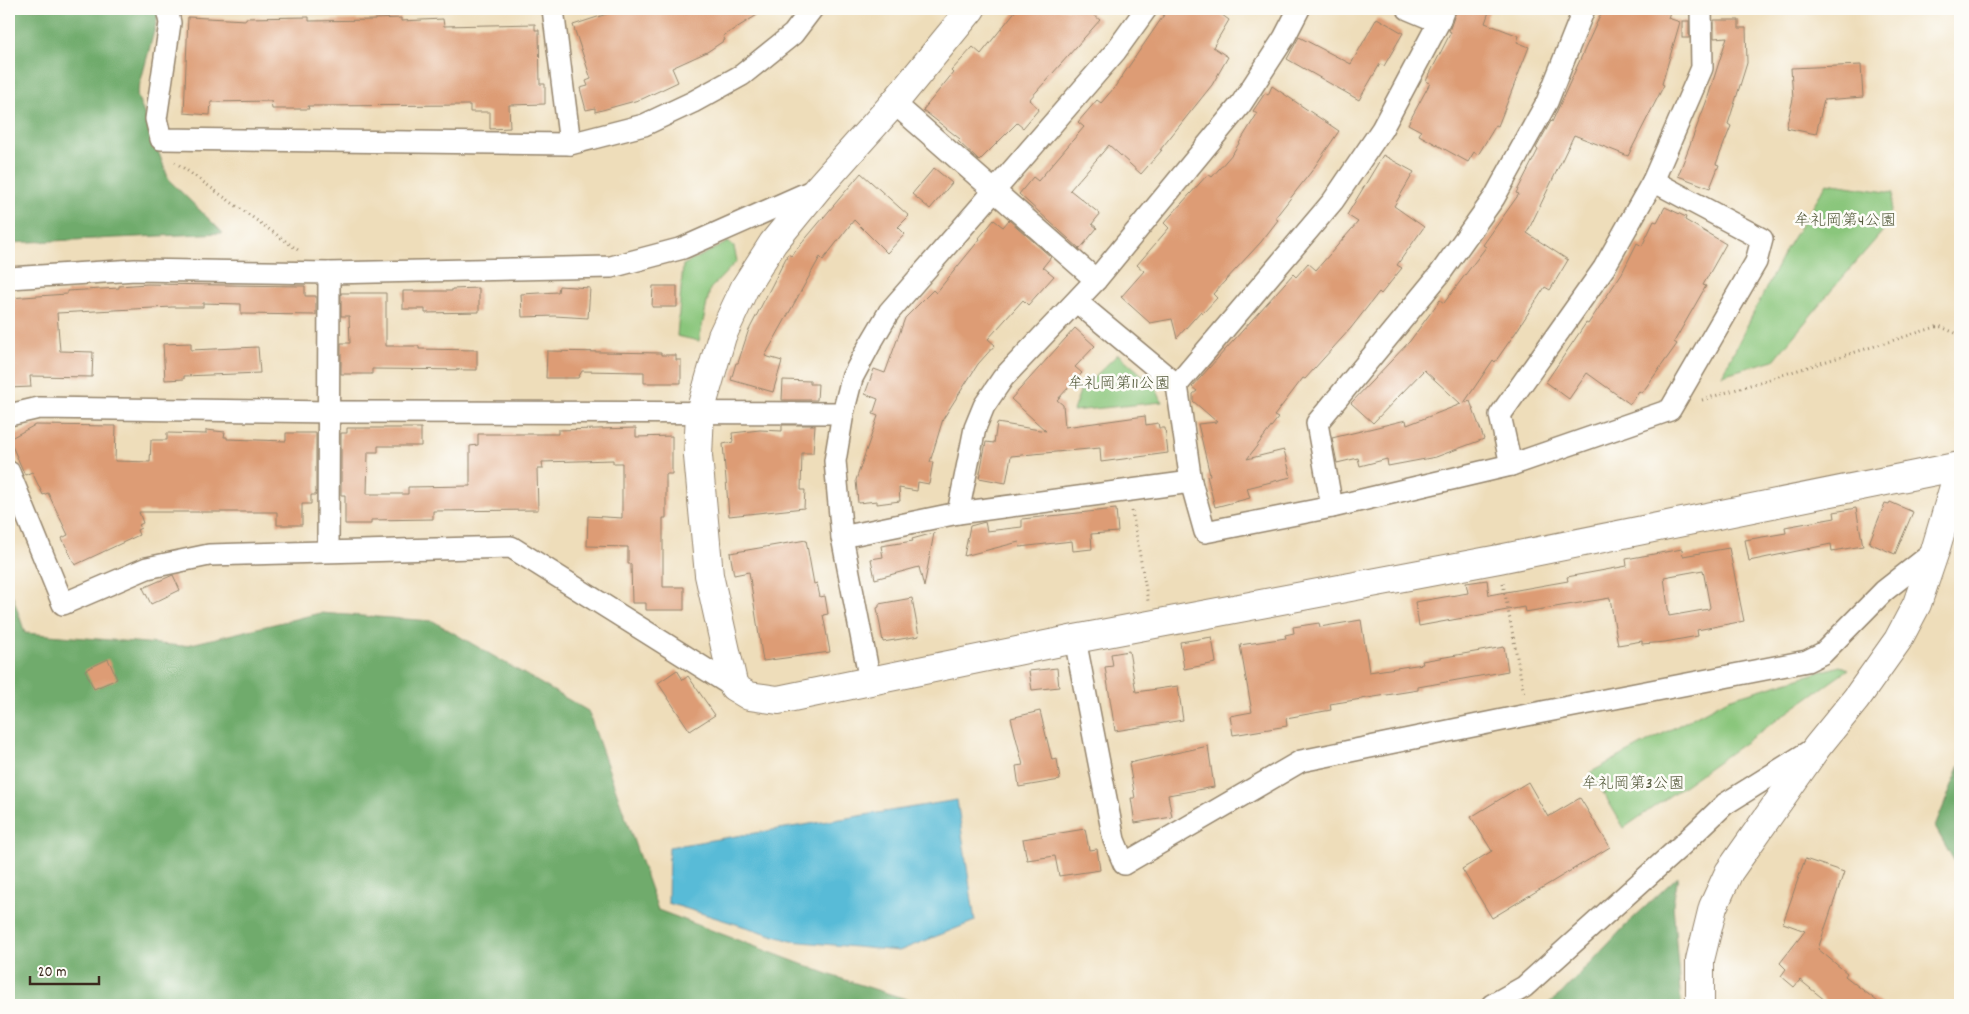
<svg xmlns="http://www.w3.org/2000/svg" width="1969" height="1014" font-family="Dekko,'Klee One',sans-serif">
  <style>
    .green { fill: #8ac67c; stroke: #62784d }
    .forest { fill: #6fab6c; stroke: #556a45 }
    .water { fill: #59bbd7; stroke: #4a727a }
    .building { fill: #dd9c75; fill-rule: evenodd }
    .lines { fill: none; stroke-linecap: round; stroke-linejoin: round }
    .street-casing { stroke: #94846c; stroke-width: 24 }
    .secondary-casing { stroke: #94846c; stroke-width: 30 }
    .path { stroke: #94846c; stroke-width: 3; stroke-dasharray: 1 4; stroke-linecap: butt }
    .street { stroke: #fff; stroke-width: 21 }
    .secondary { stroke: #fff; stroke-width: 28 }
    .labels { text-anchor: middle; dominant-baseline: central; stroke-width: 5; stroke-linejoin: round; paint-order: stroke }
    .park-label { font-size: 16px; fill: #53593a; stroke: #fdfcf7 }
  </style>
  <rect width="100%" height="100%" fill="#fdfcf7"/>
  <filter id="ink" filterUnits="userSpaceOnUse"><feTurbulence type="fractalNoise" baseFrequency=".02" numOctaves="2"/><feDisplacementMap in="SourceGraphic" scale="10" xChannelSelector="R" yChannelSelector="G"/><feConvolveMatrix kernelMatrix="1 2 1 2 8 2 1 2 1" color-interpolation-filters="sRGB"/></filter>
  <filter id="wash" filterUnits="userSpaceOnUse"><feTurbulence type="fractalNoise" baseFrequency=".0096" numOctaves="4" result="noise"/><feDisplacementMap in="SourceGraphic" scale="20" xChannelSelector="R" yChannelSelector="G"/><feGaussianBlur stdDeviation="1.12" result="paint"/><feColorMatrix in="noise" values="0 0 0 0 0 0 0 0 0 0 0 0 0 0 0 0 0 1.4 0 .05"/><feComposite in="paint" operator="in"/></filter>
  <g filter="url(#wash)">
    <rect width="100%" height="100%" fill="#eeddba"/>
    <g class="green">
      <path d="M 1827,183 L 1893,193 L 1889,224 L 1831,291 L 1774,360 L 1722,375 L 1786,249 Z"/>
      <path d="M 728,242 L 734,247 L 737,261 L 710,289 L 699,341 L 677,336 L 683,265 Z"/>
      <path d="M 1118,354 L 1155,386 L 1162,402 L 1073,411 L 1080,391 Z"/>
      <path d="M 1840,666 L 1849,669 L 1624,828 L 1591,772 L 1728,699 Z"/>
    </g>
    <g class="forest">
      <path d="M 9,9 L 160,9 L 137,95 L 169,180 L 223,233 L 9,243 Z"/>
      <path d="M 9,585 L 25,633 L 183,646 L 320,613 L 433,621 L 588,711 L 658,910 L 836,977 L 925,1005 L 9,1005 Z"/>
      <path d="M 1960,765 L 1960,871 L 1935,827 Z"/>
      <path d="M 1678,876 L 1673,904 L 1681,1005 L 1546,1005 L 1561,994 L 1627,924 Z"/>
    </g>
    <path class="water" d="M 957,800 L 975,921 L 899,951 L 791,941 L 668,903 L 669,847 Z"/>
    <g id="blocks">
      <g class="building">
        <path d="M 622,9 L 767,9 L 723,36 L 725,40 L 707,52 L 672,68 L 678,82 L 642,99 L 595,112 L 595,108 L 586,110 L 580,88 L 588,86 L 586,81 L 591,79 L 573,25 Z"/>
        <path d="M 1017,9 L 1086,9 L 1100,20 L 1029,100 L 1039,109 L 1023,128 L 1017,123 L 979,161 L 958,141 L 960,139 L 923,110 L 953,73 L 951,71 L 973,47 L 981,54 Z"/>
        <path d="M 1168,9 L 1214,9 L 1229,20 L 1213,47 L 1228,57 L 1212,85 L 1160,150 L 1162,150 L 1141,174 L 1109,145 L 1070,190 L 1100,214 L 1092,224 L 1097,228 L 1080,249 L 1019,194 L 1033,177 L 1038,181 L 1084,127 L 1078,122 L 1097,100 L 1101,103 L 1114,88 Z"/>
        <path d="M 1457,9 L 1490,9 L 1485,23 L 1519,36 L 1517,42 L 1529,47 L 1498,126 L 1496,125 L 1478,155 L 1474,152 L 1468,162 L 1419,135 L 1421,131 L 1408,124 L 1430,83 L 1426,81 L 1451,32 L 1449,31 Z"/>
        <path d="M 1603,9 L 1671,9 L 1668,18 L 1680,22 L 1662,84 L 1664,85 L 1628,156 L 1574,135 L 1527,233 L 1568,260 L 1550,290 L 1545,287 L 1516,332 L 1495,362 L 1493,360 L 1464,403 L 1470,401 L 1484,439 L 1436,457 L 1388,466 L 1387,459 L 1360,466 L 1358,458 L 1337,463 L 1332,438 L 1406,420 L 1407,425 L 1461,404 L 1424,370 L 1373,423 L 1351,403 L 1410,341 L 1440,300 L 1444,303 L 1486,247 L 1483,245 L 1519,194 L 1516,193 L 1538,150 L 1536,148 L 1551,121 L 1552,122 Z"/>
        <path d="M 188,17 L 246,20 L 246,18 L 309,17 L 309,21 L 375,20 L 375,19 L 401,18 L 401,21 L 443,19 L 444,26 L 535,24 L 535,30 L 539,30 L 540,84 L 545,84 L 545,104 L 509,105 L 510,128 L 490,129 L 490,112 L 470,112 L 470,105 L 308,106 L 309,109 L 272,109 L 271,101 L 211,102 L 210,115 L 184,113 Z"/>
        <path d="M 1377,18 L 1403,33 L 1384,66 L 1380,64 L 1359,100 L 1287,59 L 1299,37 L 1351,64 Z"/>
        <path d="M 1714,20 L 1739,20 L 1739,28 L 1746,28 L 1747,63 L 1728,124 L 1731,126 L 1716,164 L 1719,165 L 1710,188 L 1678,176 L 1707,100 L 1727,37 L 1714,38 Z"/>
        <rect x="1682" y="21" width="7" height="17"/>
        <path d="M 1861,65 L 1863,97 L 1824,100 L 1816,134 L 1786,128 L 1793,99 L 1791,68 Z"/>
        <path d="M 1272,86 L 1339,131 L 1311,172 L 1275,218 L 1278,220 L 1261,242 L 1213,294 L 1217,298 L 1203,313 L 1201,311 L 1177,338 L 1172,319 L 1150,323 L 1121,297 L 1144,271 L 1137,265 L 1169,228 L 1164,223 L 1208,174 L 1212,177 L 1233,153 L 1257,114 L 1253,111 L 1265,93 L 1268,95 Z"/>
        <path d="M 1383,155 L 1414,172 L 1394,206 L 1424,227 L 1397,265 L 1402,268 L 1381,294 L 1379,292 L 1351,328 L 1305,379 L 1303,378 L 1274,416 L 1278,418 L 1247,459 L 1284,450 L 1291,477 L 1247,488 L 1250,498 L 1215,507 L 1207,476 L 1210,475 L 1198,424 L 1217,422 L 1193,401 L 1193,394 L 1197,391 L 1192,387 L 1293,274 L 1296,277 L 1308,263 L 1316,270 L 1358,222 L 1347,215 Z"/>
        <path d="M 934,168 L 952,183 L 930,209 L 912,194 Z"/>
        <path d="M 861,173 L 909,216 L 898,227 L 905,234 L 887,253 L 854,220 L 823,260 L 820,257 L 765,356 L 782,361 L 773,392 L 731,380 L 736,363 L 738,363 L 748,332 L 788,254 L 791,256 Z"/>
        <path d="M 1665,207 L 1686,217 L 1685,220 L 1726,244 L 1703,285 L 1706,286 L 1674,342 L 1677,344 L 1642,393 L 1639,391 L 1630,404 L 1587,373 L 1569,399 L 1546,382 L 1586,323 L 1588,324 L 1622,273 L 1637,243 L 1642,246 L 1654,221 L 1657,222 Z"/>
        <path d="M 994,220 L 1003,227 L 1009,220 L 1051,257 L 1043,267 L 1054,276 L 1028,305 L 1023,300 L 988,339 L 995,345 L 978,364 L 943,419 L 930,462 L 933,462 L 929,484 L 918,482 L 917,491 L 899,488 L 900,501 L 877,504 L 877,501 L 858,503 L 856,480 L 878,416 L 873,414 L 878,399 L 865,394 L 874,369 L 885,373 L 905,318 L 933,290 L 936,293 L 980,239 L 979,238 Z"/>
        <path d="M 147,284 L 305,286 L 305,296 L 316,296 L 316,315 L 241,314 L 241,304 L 203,303 L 203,307 L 172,307 L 57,313 L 60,351 L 93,352 L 92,377 L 30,376 L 31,387 L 9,388 L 9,298 L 67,294 L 67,291 L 119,288 L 119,286 Z"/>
        <path d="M 559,286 L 590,288 L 588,318 L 555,316 L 522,317 L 521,294 L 558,292 Z"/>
        <path d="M 653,286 L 677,286 L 677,307 L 652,307 Z"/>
        <path d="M 479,288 L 479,312 L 425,313 L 425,309 L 403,309 L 403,291 L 452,291 L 452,289 Z"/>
        <path d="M 341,293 L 386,293 L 386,346 L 419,346 L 419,349 L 477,350 L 477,370 L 372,369 L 372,374 L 341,374 L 341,343 L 350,343 L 349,316 L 341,316 Z"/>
        <path d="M 1075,328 L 1095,346 L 1075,367 L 1082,373 L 1057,400 L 1063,405 L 1065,427 L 1145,416 L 1146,425 L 1158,423 L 1159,428 L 1165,428 L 1168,453 L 1101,462 L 1100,448 L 1011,456 L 1006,483 L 979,478 L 986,442 L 994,443 L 997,423 L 1046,431 L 1011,399 Z"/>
        <path d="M 191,343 L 191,350 L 258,347 L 260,373 L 184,376 L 184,379 L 165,380 L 163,344 Z"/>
        <path d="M 547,351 L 661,353 L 661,355 L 676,355 L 676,360 L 681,360 L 681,383 L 644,383 L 644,372 L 582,371 L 578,378 L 546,378 Z"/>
        <path d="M 783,380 L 810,381 L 810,384 L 818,384 L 817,400 L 782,400 Z"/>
        <path d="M 35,425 L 116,426 L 115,461 L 150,462 L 151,440 L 167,440 L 167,433 L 206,434 L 206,430 L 225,432 L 224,437 L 227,437 L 227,439 L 286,441 L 286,433 L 316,433 L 316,495 L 311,495 L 311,504 L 302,504 L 302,525 L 277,525 L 277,512 L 139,512 L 143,523 L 139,525 L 141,528 L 137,530 L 139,535 L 75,565 L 62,538 L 68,535 L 48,493 L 43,495 L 32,472 L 25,475 L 9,439 Z"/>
        <path d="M 782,425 L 815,425 L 813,453 L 802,453 L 801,490 L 805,490 L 804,508 L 729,516 L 723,444 L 733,442 L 732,433 L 760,430 L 782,431 Z"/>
        <path d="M 347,428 L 421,428 L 421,446 L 378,446 L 378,452 L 368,452 L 367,494 L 408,494 L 408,487 L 470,486 L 470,446 L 478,445 L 478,434 L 558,434 L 558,430 L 636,428 L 636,437 L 672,436 L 672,474 L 666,474 L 666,518 L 663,518 L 663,587 L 684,587 L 684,610 L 646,610 L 646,603 L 632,603 L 631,564 L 628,564 L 628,547 L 587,546 L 588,516 L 622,518 L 622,463 L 613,463 L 613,460 L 542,462 L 543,469 L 537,469 L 538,510 L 433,511 L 433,519 L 371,520 L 371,524 L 345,524 L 345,495 L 341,495 L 341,433 L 347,433 Z"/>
        <path d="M 1890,502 L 1913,512 L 1895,554 L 1869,543 L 1885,503 L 1889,504 Z"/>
        <path d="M 1856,508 L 1863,546 L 1832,551 L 1831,544 L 1749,561 L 1745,540 L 1786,533 L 1785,527 L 1835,518 L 1834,512 Z"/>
        <path d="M 1116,509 L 1118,532 L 1091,534 L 1092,549 L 1073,551 L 1072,541 L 1020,547 L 1019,542 L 964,556 L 970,526 L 985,522 L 987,531 L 1022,527 L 1022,519 Z"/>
        <path d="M 934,533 L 924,587 L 919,567 L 875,579 L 871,559 L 883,557 L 881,546 L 913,541 L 912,539 Z"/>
        <path d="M 806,540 L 814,584 L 817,583 L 820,597 L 825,596 L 828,614 L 823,615 L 830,652 L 763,661 L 749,572 L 734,575 L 730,553 Z"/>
        <path d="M 1729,548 L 1744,621 L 1697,630 L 1698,636 L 1665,642 L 1642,644 L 1642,641 L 1618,645 L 1610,598 L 1525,612 L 1524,607 L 1419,626 L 1415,602 L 1468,593 L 1466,583 L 1487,580 L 1489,595 L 1568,581 L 1567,577 L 1627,566 L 1626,559 L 1682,549 L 1683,556 ZM 1703,570 L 1710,607 L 1709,609 L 1669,616 L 1664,577 Z"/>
        <path d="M 173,575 L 180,590 L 151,604 L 143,588 Z"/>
        <path d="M 912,598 L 919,636 L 883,642 L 877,608 L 879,607 L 879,604 Z"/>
        <path d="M 1361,620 L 1369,672 L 1423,664 L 1422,661 L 1504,647 L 1508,671 L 1418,687 L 1418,690 L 1330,704 L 1331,710 L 1286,718 L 1287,726 L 1233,735 L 1230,716 L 1252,712 L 1240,645 L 1286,638 L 1285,635 L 1294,633 L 1293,627 L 1319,623 L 1320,627 Z"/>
        <path d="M 1212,637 L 1216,663 L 1184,669 L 1180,642 Z"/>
        <path d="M 1129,651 L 1136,692 L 1178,686 L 1183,720 L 1115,731 L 1105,667 L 1113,666 L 1111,654 Z"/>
        <path d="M 108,659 L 117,679 L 94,689 L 85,670 Z"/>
        <path d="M 1057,668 L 1059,687 L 1032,690 L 1029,671 Z"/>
        <path d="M 677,670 L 683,680 L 688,676 L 715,715 L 690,731 L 658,683 Z"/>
        <path d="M 1040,711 L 1052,760 L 1057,759 L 1060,780 L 1019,787 L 1016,766 L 1023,765 L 1011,718 Z"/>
        <path d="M 1208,746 L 1214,787 L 1168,795 L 1172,817 L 1135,823 L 1131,798 L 1135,798 L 1129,763 Z"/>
        <path d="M 1528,782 L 1548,817 L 1580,798 L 1610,847 L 1492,918 L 1462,869 L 1492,851 L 1471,817 Z"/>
        <path d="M 1085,829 L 1089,850 L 1097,849 L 1100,870 L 1059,876 L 1055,856 L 1027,860 L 1023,839 Z"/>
        <path d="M 1805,859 L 1844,872 L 1818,949 L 1847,973 L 1845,976 L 1882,1005 L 1831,1005 L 1800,980 L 1794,987 L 1781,976 L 1786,969 L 1780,963 L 1805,931 L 1783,923 Z"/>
      </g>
    </g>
  </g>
  <g filter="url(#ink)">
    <use href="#blocks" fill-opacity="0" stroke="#94846c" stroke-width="1"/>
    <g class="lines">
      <g class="street-casing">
        <g id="street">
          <path d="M 167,9 L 170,23 L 156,119 L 161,139 L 570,144 L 644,125 L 693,102 L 742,75 L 793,34 L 812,9"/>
          <path d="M 553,9 L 570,144"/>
          <path d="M 1146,9 L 1115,52 L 889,312 L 869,346 L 852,378 L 843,413 L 835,461 L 842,537 L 958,513 L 1191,482"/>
          <path d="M 1408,9 L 1439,22"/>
          <path d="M 1444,9 L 1439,22 L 1382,129 L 1333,201 L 1177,385 L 1191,482 L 1205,532 L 1332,507 L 1511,465 L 1670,410 L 1756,262 L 1762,239 L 1653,181"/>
          <path d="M 894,103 L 1096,280"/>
          <path d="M 9,278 L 135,270 L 329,273 L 611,267 L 683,248 L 816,189"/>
          <path d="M 1077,302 L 1177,385"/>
          <path d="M 9,415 L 39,408 L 330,412 L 843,413"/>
          <path d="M 1511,465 L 1500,415 L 1604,268 L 1653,181 L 1702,68 L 1701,9"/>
          <path d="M 9,472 L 63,604 L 147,568 L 209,555 L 511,547 L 734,687"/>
          <path d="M 1332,507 L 1317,423 L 1439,275 L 1494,198 L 1547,102 L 1584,9"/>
          <path d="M 958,513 L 975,428 L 984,406 L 1003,378 L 1096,280 L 1241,104 L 1284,38 L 1299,9"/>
          <path d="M 842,537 L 870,681"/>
          <path d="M 328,551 L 329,273"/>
          <path d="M 1075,639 L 1114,840 L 1124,864 L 1301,761 L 1527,715 L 1807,661 L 1823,653 L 1884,591 L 1935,551"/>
          <path d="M 1492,1005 L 1524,987 L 1682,845 L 1725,804 L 1813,749"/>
        </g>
      </g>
      <g class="secondary-casing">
        <g id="secondary">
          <path d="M 971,9 L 894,103 L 818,188 L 773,243 L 745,287 L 722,336 L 700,412 L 698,456 L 709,575 L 734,687 L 749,696 L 778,700 L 1075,639 L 1499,559 L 1960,466"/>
          <path d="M 1700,1005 L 1700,960 L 1713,907 L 1729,872 L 1817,747 L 1856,699 L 1898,640 L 1917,604 L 1935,551 L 1960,466"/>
        </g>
      </g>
      <g class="path">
        <path d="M 175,162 L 298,250"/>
        <path d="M 1702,400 L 1939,326 L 1960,335"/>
        <path d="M 1132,511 L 1148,601"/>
        <path d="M 1503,583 L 1524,694"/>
      </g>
      <use href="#street" class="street"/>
      <use href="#secondary" class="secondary"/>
    </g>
  </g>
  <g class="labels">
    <g class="park-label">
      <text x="1845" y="221">牟礼岡第4公園</text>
      <text x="1119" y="384">牟礼岡第11公園</text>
      <text x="1633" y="784">牟礼岡第3公園</text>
    </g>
  </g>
  <rect width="1969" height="1014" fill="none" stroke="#fdfcf7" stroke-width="30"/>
  <path d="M30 976v8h69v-8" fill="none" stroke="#3b2a1e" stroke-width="2.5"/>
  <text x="38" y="976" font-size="15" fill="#3b2a1e" stroke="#fdfcf7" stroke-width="4" paint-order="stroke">20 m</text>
</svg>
